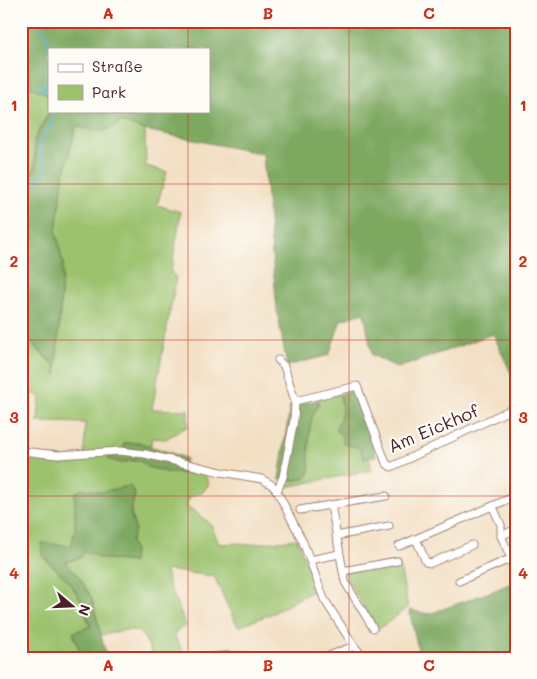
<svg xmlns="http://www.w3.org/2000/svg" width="537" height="679" font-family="Mali,sans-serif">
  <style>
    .green { fill: #9cc26e; stroke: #73704c }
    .forest { fill: #7da861; stroke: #646446 }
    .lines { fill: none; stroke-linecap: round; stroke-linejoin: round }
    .stream { stroke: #4badca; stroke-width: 2 }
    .minor-casing { stroke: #9e7e76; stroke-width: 9 }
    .minor { stroke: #fff; stroke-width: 7 }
    .grid { fill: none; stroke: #c8321e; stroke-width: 1; stroke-opacity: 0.55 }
    .labels { text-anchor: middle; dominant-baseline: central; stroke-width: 4.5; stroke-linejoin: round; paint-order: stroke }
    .street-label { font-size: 18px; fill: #4a1f2b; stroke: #fdfcf7 }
    .neatline { fill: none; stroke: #c8321e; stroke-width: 2 }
    .grid-label { font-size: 16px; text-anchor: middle; font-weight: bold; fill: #c8321e }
  </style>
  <rect width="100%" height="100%" fill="#fdfcf7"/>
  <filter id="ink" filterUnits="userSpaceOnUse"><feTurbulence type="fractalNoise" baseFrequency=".02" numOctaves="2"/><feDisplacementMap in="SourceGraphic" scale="10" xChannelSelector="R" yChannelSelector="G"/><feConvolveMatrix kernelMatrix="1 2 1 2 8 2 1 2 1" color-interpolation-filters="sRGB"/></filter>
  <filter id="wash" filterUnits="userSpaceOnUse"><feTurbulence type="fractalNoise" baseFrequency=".0096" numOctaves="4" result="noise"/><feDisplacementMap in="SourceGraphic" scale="20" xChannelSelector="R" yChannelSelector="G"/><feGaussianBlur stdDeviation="1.12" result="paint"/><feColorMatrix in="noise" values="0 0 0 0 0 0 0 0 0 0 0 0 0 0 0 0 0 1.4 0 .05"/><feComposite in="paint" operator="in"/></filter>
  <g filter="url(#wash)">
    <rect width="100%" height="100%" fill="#f2dec1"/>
    <g class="green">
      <path d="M 21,28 L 31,87 L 47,94 L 49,111 L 34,140 L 35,168 L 21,186 Z"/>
      <path d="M 121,122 L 145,130 L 146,166 L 167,172 L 157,205 L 181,212 L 171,272 L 176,278 L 152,409 L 188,410 L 188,426 L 166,439 L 153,438 L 150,447 L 141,443 L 124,443 L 123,449 L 109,454 L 108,459 L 121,463 L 131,461 L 140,461 L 148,467 L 169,473 L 190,473 L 192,468 L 203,471 L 209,484 L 203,492 L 191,496 L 186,505 L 211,524 L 219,544 L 241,543 L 246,545 L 297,539 L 316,589 L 273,613 L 238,627 L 230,611 L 214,576 L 166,570 L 168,582 L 186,626 L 177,630 L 175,636 L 186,658 L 153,658 C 142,623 132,628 101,635 L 92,598 L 80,578 L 65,562 C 73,561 79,559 83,552 L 91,553 L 98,558 L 133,562 L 134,549 L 131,542 L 135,529 L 131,512 L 135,494 L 130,486 L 101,492 L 83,488 L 75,493 L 75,530 L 71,546 L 42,543 L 42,556 L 69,582 L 82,602 L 84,610 L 90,626 L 73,633 L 82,658 L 21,658 L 26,656 L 21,644 L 21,454 L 59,458 L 84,458 L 85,423 L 38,422 L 40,395 L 21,393 L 21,327 L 31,343 L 55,367 L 56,375 L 63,263 L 56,231 L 63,178 L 76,126 C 95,132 104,134 121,122 Z"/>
      <path d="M 339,394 C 343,407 343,417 335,429 L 360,448 L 369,457 L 372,470 L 286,487 L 283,483 L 286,480 L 297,480 L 306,478 L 310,472 C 309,454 306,419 318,406 L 318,399 Z"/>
      <path d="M 399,562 L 408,607 L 378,630 L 347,580 L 346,572 Z"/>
    </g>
    <g class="forest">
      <path d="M 21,21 L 516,21 L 516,384 L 493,334 L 398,368 L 372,355 L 364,313 L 341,320 L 329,355 L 287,366 L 277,310 L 263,154 L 145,130 L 121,122 C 103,135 96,130 76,126 L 63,179 L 56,231 L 63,263 L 56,367 L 31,342 L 21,325 L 21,187 L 36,168 L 35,139 L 50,111 L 209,111 L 209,49 L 49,49 L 49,99 L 47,94 L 31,87 Z"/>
      <path d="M 352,390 L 376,456 L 364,459 L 360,448 L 344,444 L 341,434 L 335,429 C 343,417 343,407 340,394 Z"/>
      <path d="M 318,400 L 318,406 C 306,419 309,454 309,472 L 306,478 L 297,480 L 279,479 L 290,406 Z"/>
      <path d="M 124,443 L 141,443 L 186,458 L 185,465 L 192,468 L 190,473 L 169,473 L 148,467 L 140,461 L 131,460 L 121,463 L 108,459 L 110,454 L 123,450 Z"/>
      <path d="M 130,486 L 135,494 L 130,512 L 135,530 L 131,542 L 134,550 L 133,562 L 98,558 L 91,553 L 84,552 L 81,557 L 65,562 L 80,578 L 91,598 L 107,658 L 82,658 L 73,633 L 91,626 L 84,610 L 83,602 L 69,582 L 43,556 L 42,543 L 71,546 L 75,530 L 75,493 L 83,489 L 101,492 Z"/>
      <path d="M 516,581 L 516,658 L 420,658 L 409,610 L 429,614 L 493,591 Z"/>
    </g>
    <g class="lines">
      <g class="stream">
        <path d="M 39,21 L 39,26 L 46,33 L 48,41 L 49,53"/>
        <path d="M 49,66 L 47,69 L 49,71"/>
        <path d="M 49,81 L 39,86 L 40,88 L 47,91 L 49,95"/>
        <path d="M 21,235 L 29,220 L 29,215 L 27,191 L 31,185 L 45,172 L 41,150 L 41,140 L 53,122 L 54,111"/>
      </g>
    </g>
  </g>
  <g filter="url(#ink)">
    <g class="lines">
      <g class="minor-casing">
        <g id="minor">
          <path d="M 295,401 L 357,386 L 386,463 L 391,467 L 516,407"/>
          <path d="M 21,451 L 58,455 L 120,451 L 145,454 L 221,472 L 262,479 L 272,485 L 277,491 L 303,542 L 324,599 L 354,646 L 364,658"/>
          <path d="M 277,491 L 283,477 L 294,420 L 295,401 L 284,366 L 278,360"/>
          <path d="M 331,505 L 343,571 L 397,561"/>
          <path d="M 493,507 L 501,525 L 501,536 L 512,560"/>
          <path d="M 300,510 L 386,496"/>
          <path d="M 336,536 L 389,526"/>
          <path d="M 501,536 L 516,529"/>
          <path d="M 416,539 L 426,562 L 431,563 L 472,545"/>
          <path d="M 399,546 L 516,496"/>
          <path d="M 310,560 L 339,554"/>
          <path d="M 343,571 L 345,582 L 373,628"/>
          <path d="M 459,581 L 505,561 L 516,559"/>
          <path d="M 205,658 C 225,654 243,655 263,658"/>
          <path d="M 324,658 L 354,646"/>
        </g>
      </g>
      <use href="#minor" class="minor"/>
    </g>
  </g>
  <path class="grid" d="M 188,21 L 188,49M 349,21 L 349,658M 188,111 L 188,658M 21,184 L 516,184M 21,340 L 516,340M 21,496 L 516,496"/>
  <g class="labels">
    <g class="street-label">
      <text transform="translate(433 428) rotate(-23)">Am Eickhof</text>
    </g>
  </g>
  <rect width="537" height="679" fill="none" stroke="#fdfcf7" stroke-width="55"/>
  <rect x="48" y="48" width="162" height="65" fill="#fdfcf7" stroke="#b5a4a5"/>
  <rect x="58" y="64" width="25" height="8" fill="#ffffff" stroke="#b5a4a5"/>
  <text x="92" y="72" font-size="15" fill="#4a1f2b">Straße</text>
  <rect x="58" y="85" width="25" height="15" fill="#9cc26e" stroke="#b5a4a5"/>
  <text x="92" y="98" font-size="15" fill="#4a1f2b">Park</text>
  <g transform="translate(72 606) rotate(109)" stroke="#fdfcf7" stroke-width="4" paint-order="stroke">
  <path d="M0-4L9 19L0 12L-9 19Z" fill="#4a1f2b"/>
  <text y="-8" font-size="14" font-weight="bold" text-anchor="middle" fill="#4a1f2b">N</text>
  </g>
  <rect x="28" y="28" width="482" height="624" class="neatline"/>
  <g class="grid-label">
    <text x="108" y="19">A</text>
    <text x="268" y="19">B</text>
    <text x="429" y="19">C</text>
    <text x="14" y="111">1</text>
    <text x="523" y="111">1</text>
    <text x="14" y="267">2</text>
    <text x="523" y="267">2</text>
    <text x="14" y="423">3</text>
    <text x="523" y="423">3</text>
    <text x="14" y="579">4</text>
    <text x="523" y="579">4</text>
    <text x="108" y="671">A</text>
    <text x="268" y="671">B</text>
    <text x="429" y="671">C</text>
  </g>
</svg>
